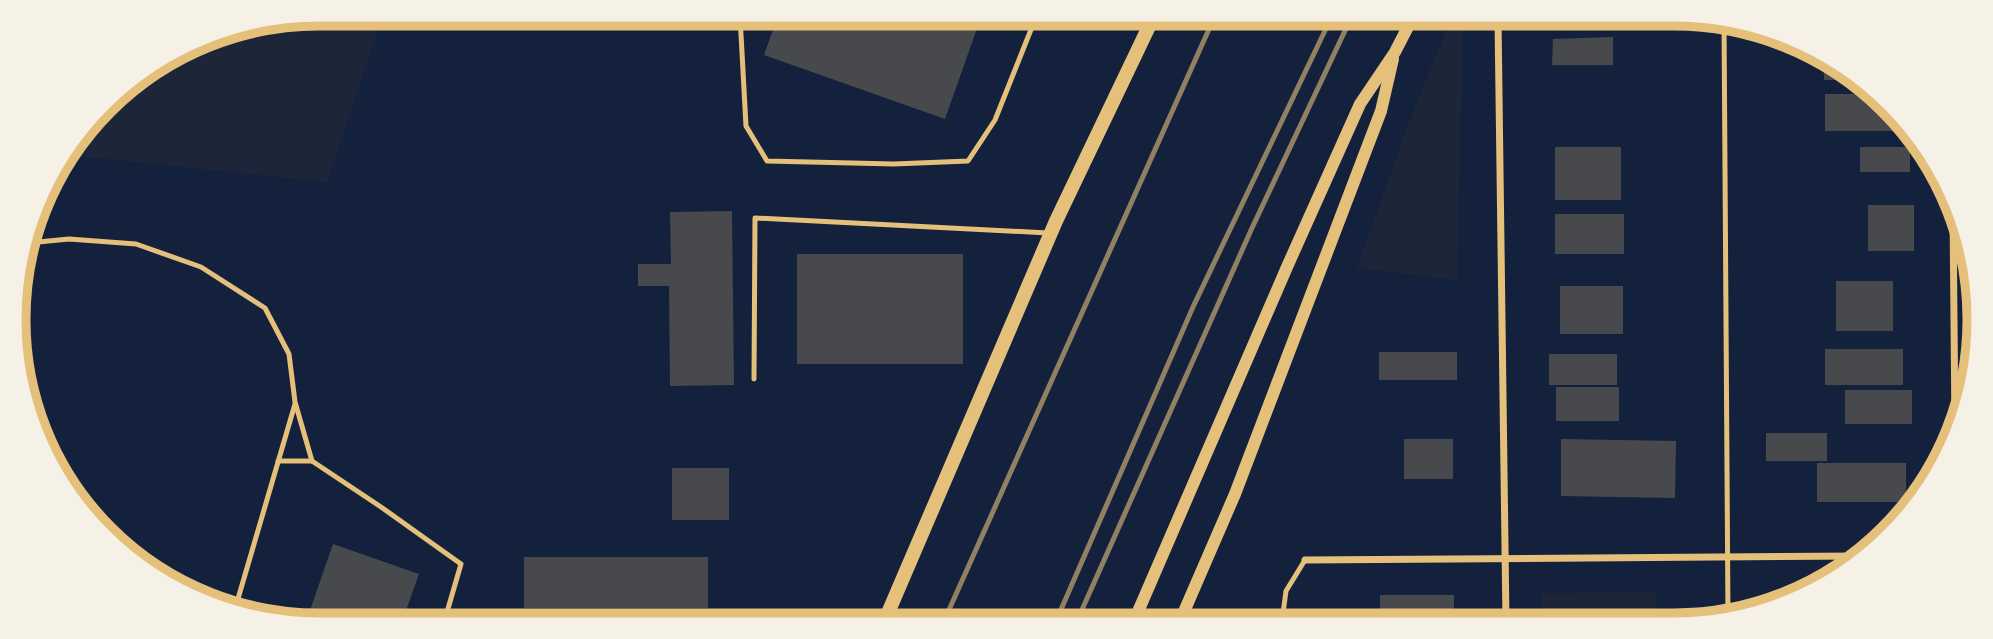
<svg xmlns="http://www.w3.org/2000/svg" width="1993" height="639" font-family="'Nunito Sans',sans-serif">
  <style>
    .green { fill: #1d2539 }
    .building { fill: #48494c }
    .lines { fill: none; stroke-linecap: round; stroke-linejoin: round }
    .service { stroke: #e5c07b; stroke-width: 5 }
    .minor { stroke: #e5c07b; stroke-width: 7 }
    .tertiary { stroke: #e5c07b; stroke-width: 12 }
    .secondary { stroke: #e5c07b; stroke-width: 14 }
    .rail { stroke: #918062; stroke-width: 5 }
    .rim { fill: none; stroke: #e5c07b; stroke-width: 9 }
  </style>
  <rect width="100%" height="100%" fill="#14213d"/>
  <g class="green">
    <path d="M 320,14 L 383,14 L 327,182 L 68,155 L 118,90 L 203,37 Z"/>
    <path d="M 1451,19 L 1463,19 L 1457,280 L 1357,268 L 1409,122 Z"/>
    <path d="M 1656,592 L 1656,622 L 1542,622 L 1542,593 Z"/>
  </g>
  <g class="building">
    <path d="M 778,16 L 786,16 L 981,17 L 945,119 L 764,55 Z"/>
    <path d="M 1613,37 L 1613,65 L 1552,65 L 1553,39 Z"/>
    <path d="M 1824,58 L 1844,66 L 1858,80 L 1824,80 Z"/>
    <path d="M 1825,94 L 1872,94 L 1894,116 L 1894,131 L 1825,131 Z"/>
    <rect x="1555" y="147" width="66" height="53"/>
    <rect x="1860" y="147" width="50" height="25"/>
    <rect x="1868" y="205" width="46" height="46"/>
    <path d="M 732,211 L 734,385 L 670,386 L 669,286 L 638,286 L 638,264 L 671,264 L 670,212 Z"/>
    <rect x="1555" y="214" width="69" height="40"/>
    <rect x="797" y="254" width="166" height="110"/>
    <rect x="1836" y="281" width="57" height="50"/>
    <rect x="1560" y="286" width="63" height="48"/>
    <rect x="1825" y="349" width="78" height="36"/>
    <rect x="1379" y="352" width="78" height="28"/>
    <rect x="1549" y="354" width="68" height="31"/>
    <rect x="1556" y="387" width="63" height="34"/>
    <rect x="1845" y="390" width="67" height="34"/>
    <rect x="1766" y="433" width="61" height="28"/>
    <rect x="1404" y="439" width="49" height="40"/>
    <path d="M 1561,439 L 1676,441 L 1675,498 L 1561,496 Z"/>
    <rect x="1817" y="463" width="89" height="39"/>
    <rect x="672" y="468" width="57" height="52"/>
    <path d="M 333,544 L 419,574 L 403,619 L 307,619 Z"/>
    <rect x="524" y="557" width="184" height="51"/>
    <rect x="1380" y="595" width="74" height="27"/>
  </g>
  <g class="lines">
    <g class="service">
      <path d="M 740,16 L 746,126 L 767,161 L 894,164 L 968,161 L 995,120 L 1036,17"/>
      <path d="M 1724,20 L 1728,618"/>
      <path d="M 28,243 L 69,239 L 136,244 L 201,267 L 265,308 L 289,354 L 295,402 L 312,461 L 381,507 L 461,564 L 445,619"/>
      <path d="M 754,379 L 755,218 L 1048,233"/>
      <path d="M 278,461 L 312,461"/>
      <path d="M 235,609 L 295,404"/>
      <path d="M 1282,621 L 1286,591 L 1305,560"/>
    </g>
    <g class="minor">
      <path d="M 1498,19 L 1506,622"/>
      <path d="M 1953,211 L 1955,429"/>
      <path d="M 1305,560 L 1861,556"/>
    </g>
    <g class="tertiary">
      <path d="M 1134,621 L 1287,267 L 1360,104 L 1395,52 L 1412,19"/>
      <path d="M 1180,621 L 1235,494 L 1381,111 L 1393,59"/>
    </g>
    <path class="secondary" d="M 885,620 L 1056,221 L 1153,18"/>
    <g class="rail">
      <path d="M 944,621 L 1214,18"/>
      <path d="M 1056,621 L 1193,307 L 1331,18"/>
      <path d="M 1077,621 L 1252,228 L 1351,18"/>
    </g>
  </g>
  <path d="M0 0H1993V639H0ZM319 26H1674A293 293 0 0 1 1967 319V320A293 293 0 0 1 1674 613H319A293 293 0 0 1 26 320V319A293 293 0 0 1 319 26Z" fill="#f6f1e7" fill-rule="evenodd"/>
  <path class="rim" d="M319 26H1674A293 293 0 0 1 1967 319V320A293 293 0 0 1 1674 613H319A293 293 0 0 1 26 320V319A293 293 0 0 1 319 26Z"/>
</svg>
